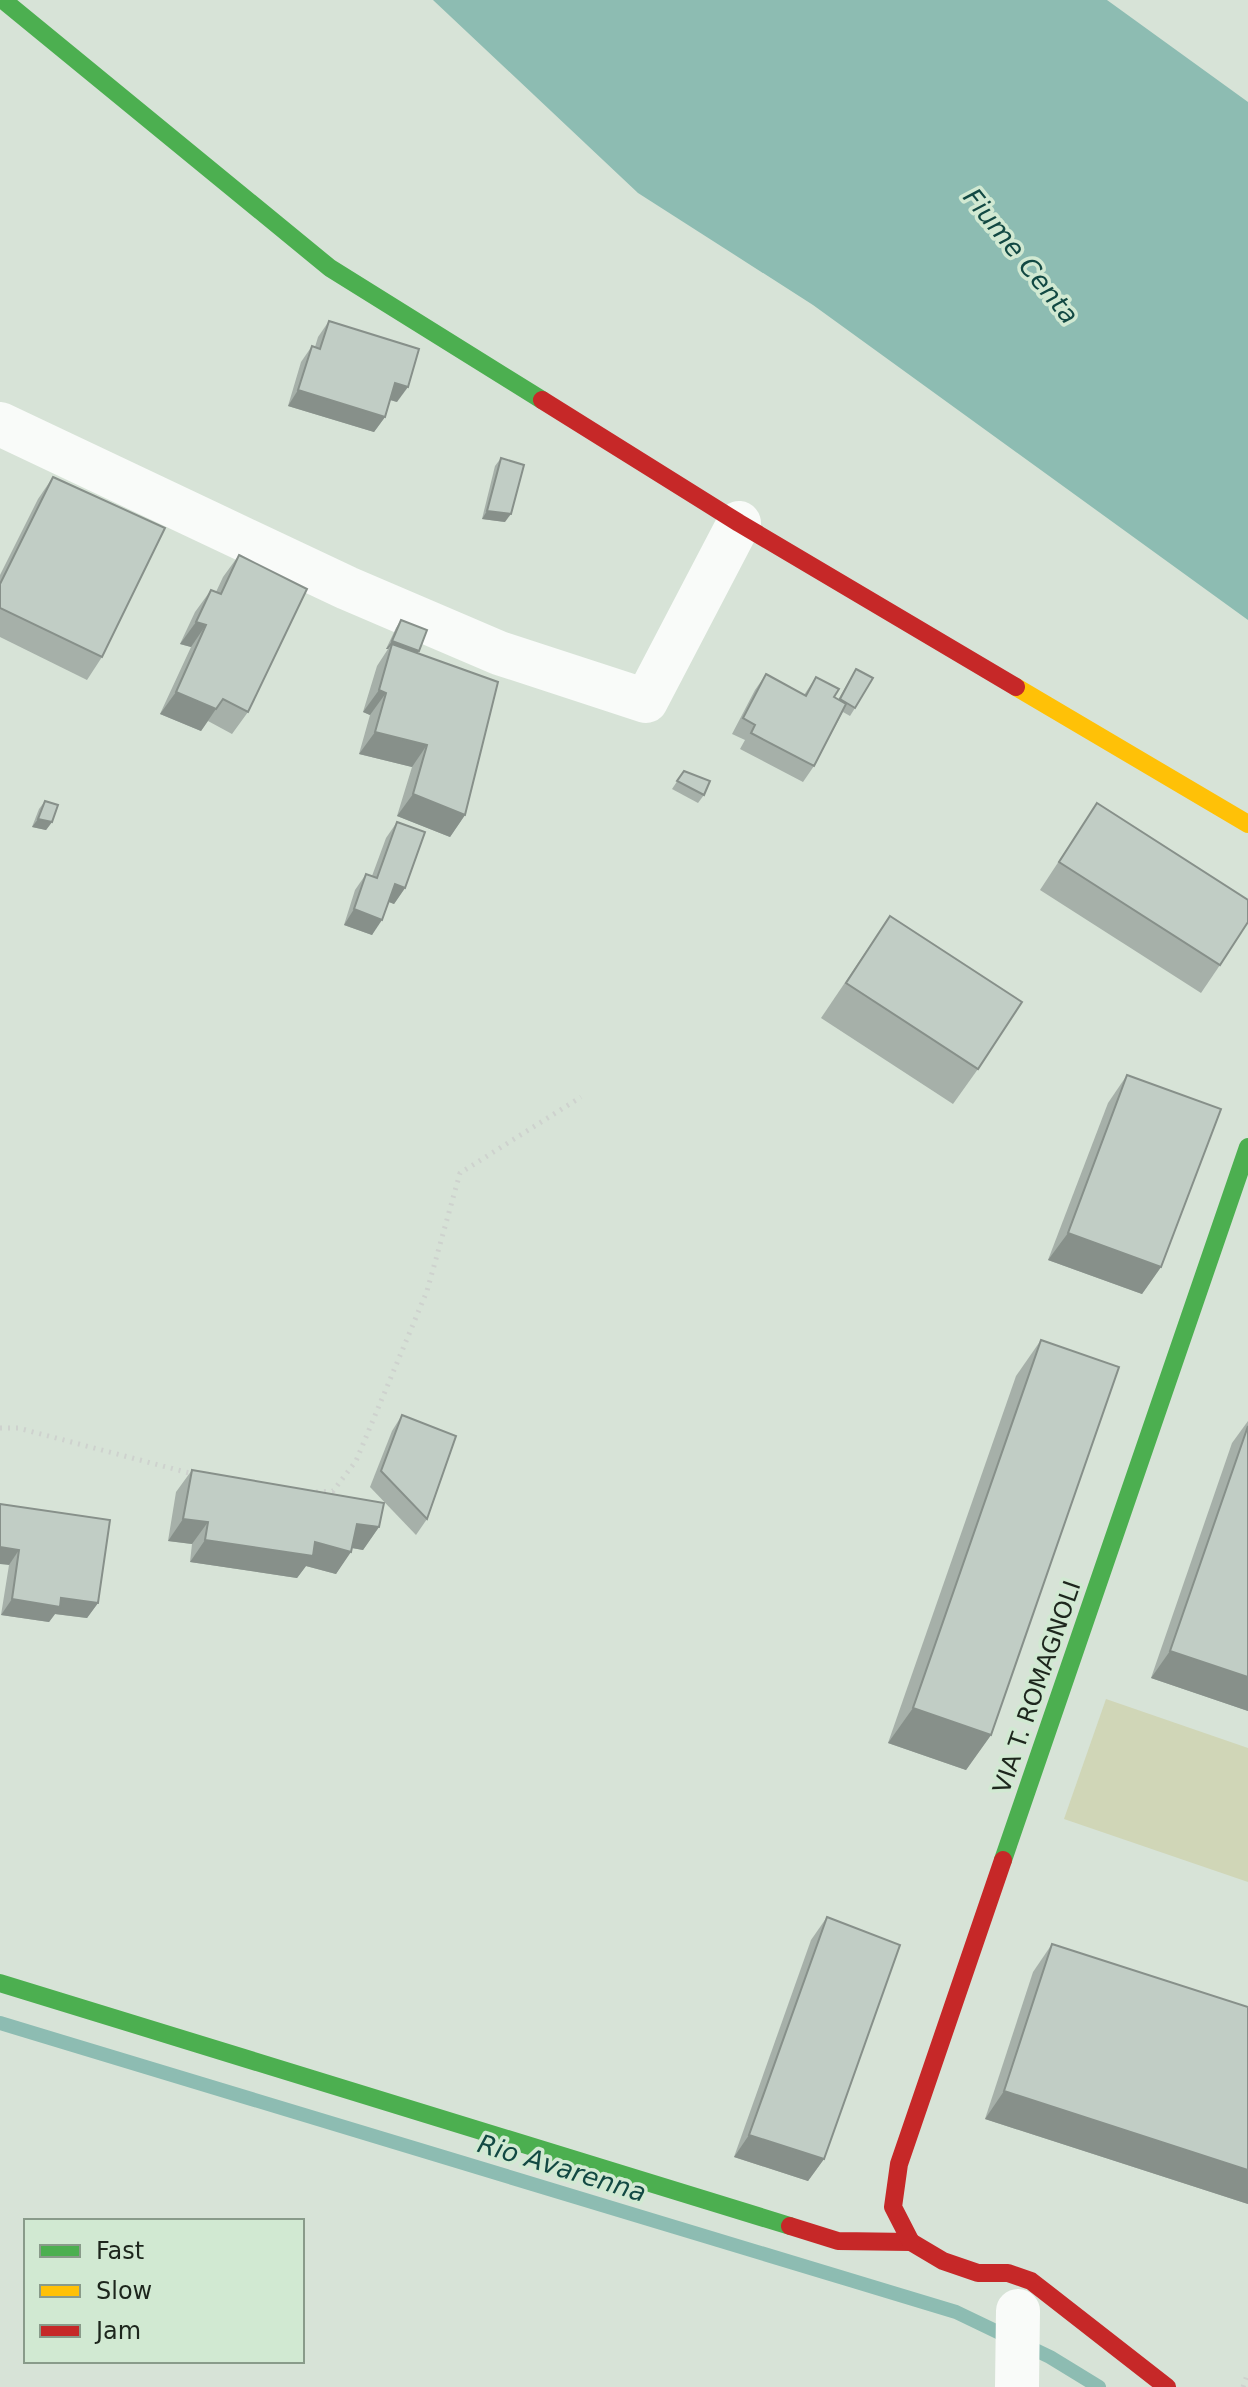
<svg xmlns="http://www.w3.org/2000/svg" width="1248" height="2387" font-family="'DejaVu Sans',sans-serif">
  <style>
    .green { fill: #d0d6b7 }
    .water { fill: #8dbcb2 }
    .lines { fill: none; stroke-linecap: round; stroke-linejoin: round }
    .stream { stroke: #8dbcb2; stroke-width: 14 }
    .path { stroke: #ced2ce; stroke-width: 5; stroke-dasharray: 2 6; stroke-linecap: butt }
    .street { stroke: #f9fbf9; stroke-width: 44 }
    .fast { stroke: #4caf50; stroke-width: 18 }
    .slow { stroke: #ffc107; stroke-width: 18 }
    .jam { stroke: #c62828; stroke-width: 18 }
    .wall { fill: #a6b0a9 }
    .shaded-wall { fill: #87908a }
    .building { fill: #c1cdc5; stroke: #87908a; stroke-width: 2 }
    .labels { text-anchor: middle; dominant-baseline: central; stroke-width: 7; stroke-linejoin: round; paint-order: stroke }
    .street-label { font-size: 24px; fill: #1d261d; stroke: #d1e9d2 }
    .water-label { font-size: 26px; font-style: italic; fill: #124943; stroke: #d1e9d2 }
  </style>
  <rect width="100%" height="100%" fill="#d7e3d7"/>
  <path class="green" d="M 1106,1699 L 1248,1748 L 1248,1882 L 1064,1819 Z"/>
  <path class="water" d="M 433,0 L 1107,0 L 1248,102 L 1248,620 L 813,305 L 638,193 Z"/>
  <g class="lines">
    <path class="stream" d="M 0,2023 L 956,2312 L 1050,2357 L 1099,2387"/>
    <g class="path">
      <path d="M 0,1428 L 18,1428 L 193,1474"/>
      <path d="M 316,1492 L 333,1491 L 356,1461 L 427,1291 L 460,1173 L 581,1097"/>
      <path d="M 1243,2387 L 1248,2372"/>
    </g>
    <g class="street">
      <path d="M 0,424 L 347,588 L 499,653 L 646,701 L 739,523"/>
      <path d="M 1017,2387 L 1018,2311"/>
    </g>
    <g class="fast">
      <path d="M 3,0 L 330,268 L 542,400"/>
      <path d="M 1003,1860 L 1248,1147"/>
      <path d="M 0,1983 L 790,2226"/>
    </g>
    <path class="slow" d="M 1016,687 L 1248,824"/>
    <g class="jam">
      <path d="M 542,400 L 739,523 L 1016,687"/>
      <path d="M 790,2226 L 838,2241 L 911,2242 L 943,2261 L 978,2273 L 1008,2273 L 1031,2281 L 1167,2387"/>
      <path d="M 911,2242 L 893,2207 L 899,2164 L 1003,1860"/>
    </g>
  </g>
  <g class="wall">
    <path d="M 329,321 L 397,402 L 390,400 L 385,417 L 374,432 L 288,406 L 301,362 L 312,346 L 315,347 L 318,337 Z"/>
    <path d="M 501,458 L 505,522 L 482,519 L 495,466 Z"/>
    <path d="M 53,477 L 102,657 L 87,680 L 0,637 L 0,575 L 38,499 Z"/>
    <path d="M 239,555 L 248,712 L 232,734 L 208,721 L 201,731 L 160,714 L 191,647 L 180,644 L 195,612 L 211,590 L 216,592 L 223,577 Z"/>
    <path d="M 401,620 L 419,651 L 418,653 L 465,815 L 450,837 L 397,816 L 412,767 L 359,754 L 370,715 L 363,712 L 377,666 L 388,649 L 386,649 L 396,628 Z"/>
    <path d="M 856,669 L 855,708 L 850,716 L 843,712 L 814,766 L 803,782 L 740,749 L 745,740 L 732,734 L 755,690 L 766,674 L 804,695 L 816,677 L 834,697 L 838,700 Z"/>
    <path d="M 684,771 L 704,795 L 698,803 L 672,789 Z"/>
    <path d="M 45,801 L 52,822 L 46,830 L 32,827 L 39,809 Z"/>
    <path d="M 1097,803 L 1220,965 L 1201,993 L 1040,890 Z"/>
    <path d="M 397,822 L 405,888 L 394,904 L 389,902 L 372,935 L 344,925 L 355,890 L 366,874 L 372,876 L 386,838 Z"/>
    <path d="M 890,916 L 978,1069 L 953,1104 L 821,1018 Z"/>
    <path d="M 1127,1075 L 1161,1267 L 1142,1294 L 1048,1260 L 1108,1103 Z"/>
    <path d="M 1041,1340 L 991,1735 L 966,1770 L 888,1743 L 1016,1376 Z"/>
    <path d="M 402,1415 L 427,1519 L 416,1535 L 370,1487 L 392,1431 Z"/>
    <path d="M 1248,1421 L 1248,1711 L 1151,1678 L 1232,1443 Z"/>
    <path d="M 192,1470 L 379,1527 L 363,1550 L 352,1548 L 336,1574 L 306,1566 L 297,1578 L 190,1562 L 192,1544 L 168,1541 L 176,1492 Z"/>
    <path d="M 0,1504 L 98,1603 L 87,1618 L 55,1614 L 49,1622 L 1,1615 L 9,1565 Z"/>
    <path d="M 827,1917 L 824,2159 L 808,2181 L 734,2157 L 811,1940 Z"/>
    <path d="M 1052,1944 L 1248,2007 L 1248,2204 L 985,2119 L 1033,1972 Z"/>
  </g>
  <g class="shaded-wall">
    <path d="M 395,383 L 408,387 L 397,402 L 384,398 Z"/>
    <path d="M 298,390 L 385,417 L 374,432 L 288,406 Z"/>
    <path d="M 487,511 L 511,514 L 505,522 L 482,519 Z"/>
    <path d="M 196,622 L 206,625 L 191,647 L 180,644 Z"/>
    <path d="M 392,641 L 419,651 L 413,659 L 392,644 L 388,649 L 386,649 Z"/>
    <path d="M 379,690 L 386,693 L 370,715 L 363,712 Z"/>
    <path d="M 176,692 L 216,709 L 201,731 L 160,714 Z"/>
    <path d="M 375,732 L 427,745 L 412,767 L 359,754 Z"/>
    <path d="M 413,794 L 465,815 L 450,837 L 397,816 Z"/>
    <path d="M 38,819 L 52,822 L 46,830 L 32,827 Z"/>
    <path d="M 395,884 L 405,888 L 394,904 L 384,900 Z"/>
    <path d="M 354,909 L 382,920 L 372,935 L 344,925 Z"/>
    <path d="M 1068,1233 L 1161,1267 L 1142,1294 L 1048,1260 Z"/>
    <path d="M 183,1519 L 208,1522 L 192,1544 L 168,1541 Z"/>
    <path d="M 357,1524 L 379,1527 L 363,1550 L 341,1546 Z"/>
    <path d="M 205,1540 L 315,1542 L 351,1552 L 336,1574 L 306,1566 L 297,1578 L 190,1562 Z"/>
    <path d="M 0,1547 L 19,1550 L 9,1565 L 0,1564 Z"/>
    <path d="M 61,1598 L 98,1603 L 87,1618 L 55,1614 L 49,1622 L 1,1615 L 12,1599 Z"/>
    <path d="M 1170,1651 L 1248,1677 L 1248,1711 L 1151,1678 Z"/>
    <path d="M 913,1708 L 991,1735 L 966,1770 L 888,1743 Z"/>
    <path d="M 1004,2091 L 1248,2170 L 1248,2204 L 985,2119 Z"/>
    <path d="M 749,2135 L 824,2159 L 808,2181 L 734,2157 Z"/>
  </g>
  <g class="building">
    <path d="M 329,321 L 419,349 L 408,387 L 395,383 L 385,417 L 298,390 L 312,346 L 320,349 Z"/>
    <path d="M 501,458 L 524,465 L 511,514 L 487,511 Z"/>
    <path d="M 53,477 L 165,528 L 102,657 L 0,608 L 0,584 Z"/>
    <path d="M 239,555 L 307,589 L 248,712 L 223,699 L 216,709 L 176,692 L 206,625 L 196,622 L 211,590 L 221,594 Z"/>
    <path d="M 401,620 L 427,630 L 419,651 L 392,641 Z"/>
    <path d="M 392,644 L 498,682 L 465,815 L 413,794 L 427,745 L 375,732 L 386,693 L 379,690 Z"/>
    <path d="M 856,669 L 873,678 L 855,708 L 840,699 Z"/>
    <path d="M 766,674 L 806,696 L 816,677 L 839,689 L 834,697 L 846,704 L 814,766 L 751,733 L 755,725 L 743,718 Z"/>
    <path d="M 684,771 L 710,781 L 704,795 L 677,781 Z"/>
    <path d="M 45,801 L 58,805 L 52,822 L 38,819 Z"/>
    <path d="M 1097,803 L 1248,900 L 1248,922 L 1220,965 L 1059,862 Z"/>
    <path d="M 397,822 L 425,832 L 405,888 L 395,884 L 382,920 L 354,909 L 366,874 L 377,878 Z"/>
    <path d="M 890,916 L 1022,1002 L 978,1069 L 846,983 Z"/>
    <path d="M 1127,1075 L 1221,1109 L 1161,1267 L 1068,1233 Z"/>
    <path d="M 1041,1340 L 1119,1367 L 991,1735 L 913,1708 Z"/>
    <path d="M 402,1415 L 456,1436 L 427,1519 L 381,1471 Z"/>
    <path d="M 1248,1426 L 1248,1677 L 1170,1651 Z"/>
    <path d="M 192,1470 L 384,1503 L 379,1527 L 357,1524 L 351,1552 L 315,1542 L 313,1556 L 205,1540 L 208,1522 L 183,1519 Z"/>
    <path d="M 0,1504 L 110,1520 L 98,1603 L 61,1598 L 60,1607 L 12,1599 L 19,1550 L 0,1547 Z"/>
    <path d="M 827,1917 L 900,1945 L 824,2159 L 749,2135 Z"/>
    <path d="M 1052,1944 L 1248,2007 L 1248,2170 L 1004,2091 Z"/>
  </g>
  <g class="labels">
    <g class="street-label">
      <text transform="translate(1037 1687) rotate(-71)">VIA T. ROMAGNOLI</text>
    </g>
    <g class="water-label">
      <text transform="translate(1021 256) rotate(51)">Fiume Centa</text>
      <text transform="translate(562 2168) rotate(17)">Rio Avarenna</text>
    </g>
  </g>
  <rect x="24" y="2219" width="280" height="144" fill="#d1e9d2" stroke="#899b8a" stroke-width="2"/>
  <rect x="40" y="2245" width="40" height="12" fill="#4caf50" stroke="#899b8a" stroke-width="2"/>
  <text x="96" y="2259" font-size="24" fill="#1d261d">Fast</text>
  <rect x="40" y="2285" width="40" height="12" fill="#ffc107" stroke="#899b8a" stroke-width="2"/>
  <text x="96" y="2299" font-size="24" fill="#1d261d">Slow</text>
  <rect x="40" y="2325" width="40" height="12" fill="#c62828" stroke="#899b8a" stroke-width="2"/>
  <text x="96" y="2339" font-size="24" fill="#1d261d">Jam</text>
</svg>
